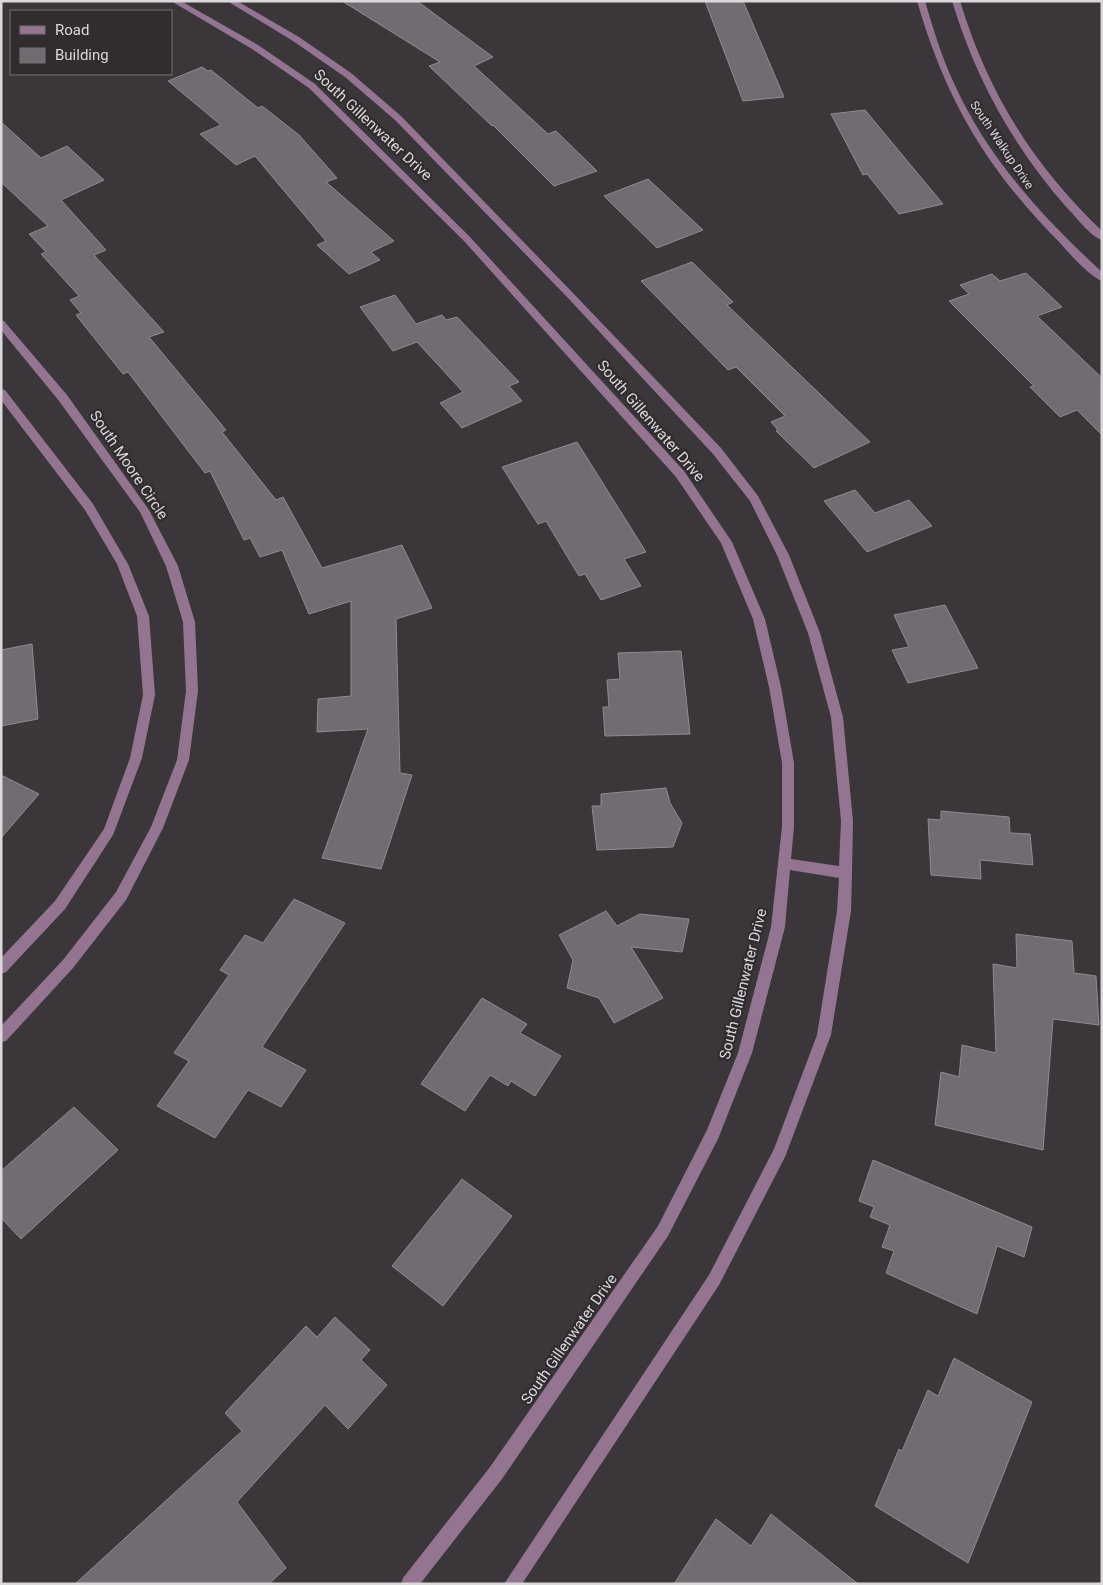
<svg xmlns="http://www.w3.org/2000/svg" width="1103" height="1585" font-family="Roboto,sans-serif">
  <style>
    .building { fill: #716c71; stroke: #918b91 }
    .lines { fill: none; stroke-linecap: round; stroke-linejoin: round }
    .minor { fill: #937591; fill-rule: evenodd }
    .labels { text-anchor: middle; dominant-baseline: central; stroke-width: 4.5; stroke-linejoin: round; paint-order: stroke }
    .far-street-label { font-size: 12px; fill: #dbd8db; stroke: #312c30 }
    .street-label { font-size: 15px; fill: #dbd8db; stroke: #312c30 }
  </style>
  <rect width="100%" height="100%" fill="#3b363a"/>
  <g class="building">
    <path d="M 342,1 L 417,1 L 493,57 L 474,66 L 548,134 L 556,131 L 597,171 L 554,186 L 493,125 L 492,126 L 429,66 L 440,62 Z"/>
    <path d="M 705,1 L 743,1 L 784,97 L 743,101 Z"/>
    <path d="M 202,67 L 208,71 L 211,70 L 258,108 L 262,106 L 299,135 L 337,178 L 326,182 L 394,241 L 371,252 L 380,260 L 349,274 L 317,245 L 326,241 L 255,156 L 236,165 L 200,134 L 221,125 L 168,81 Z"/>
    <path d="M 865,110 L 943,204 L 899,214 L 867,174 L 863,175 L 831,114 Z"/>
    <path d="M 1,122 L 41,158 L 67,146 L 104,180 L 61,200 L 106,250 L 94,255 L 164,332 L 149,337 L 226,430 L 222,432 L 276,500 L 283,497 L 322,568 L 402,545 L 432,608 L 396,619 L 400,773 L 412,775 L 381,869 L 322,858 L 368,729 L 317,732 L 318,699 L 351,696 L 351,601 L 309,614 L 282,550 L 260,557 L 250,538 L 244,540 L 210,471 L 205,473 L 128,372 L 123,374 L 76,315 L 81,313 L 70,300 L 79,296 L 41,254 L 46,252 L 29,234 L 48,226 L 1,182 Z"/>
    <path d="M 648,179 L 703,230 L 657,248 L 604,196 Z"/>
    <path d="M 692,262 L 733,302 L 727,305 L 870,442 L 814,468 L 776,431 L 778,430 L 771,422 L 785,416 L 736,367 L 728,370 L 641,281 Z"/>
    <path d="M 1026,273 L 1062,307 L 1037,316 L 1102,378 L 1102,435 L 1077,410 L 1060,417 L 1030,387 L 1034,386 L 949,301 L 969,294 L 960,285 L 992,274 L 1000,281 Z"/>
    <path d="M 395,295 L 416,324 L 442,315 L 446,320 L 457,317 L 519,382 L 509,386 L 522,401 L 462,428 L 440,403 L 463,392 L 417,342 L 393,351 L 360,307 Z"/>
    <path d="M 577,442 L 646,552 L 624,559 L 641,586 L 601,600 L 585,574 L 579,576 L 546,521 L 538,524 L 502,467 Z"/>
    <path d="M 855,490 L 875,513 L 909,500 L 932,526 L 867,552 L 824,501 Z"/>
    <path d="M 945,605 L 978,668 L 908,683 L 892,650 L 909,647 L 894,615 Z"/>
    <path d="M 32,644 L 38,719 L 1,726 L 1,650 Z"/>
    <path d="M 681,651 L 690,734 L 605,736 L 603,707 L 609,707 L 607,680 L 620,679 L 618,653 Z"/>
    <path d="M 1,775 L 39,794 L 1,838 Z"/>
    <path d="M 666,788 L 670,803 L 682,823 L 673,847 L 597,850 L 592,806 L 601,806 L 601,794 Z"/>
    <path d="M 941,811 L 1009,817 L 1010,833 L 1030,834 L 1033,865 L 980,860 L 981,879 L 931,875 L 928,819 L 941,820 Z"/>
    <path d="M 294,899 L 345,923 L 262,1047 L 306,1070 L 281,1107 L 248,1090 L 215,1138 L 157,1106 L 189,1061 L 174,1053 L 229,975 L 220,970 L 245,935 L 263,943 Z"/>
    <path d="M 606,911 L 617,926 L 640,914 L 689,919 L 682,952 L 631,947 L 663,998 L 614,1023 L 599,998 L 567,988 L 573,960 L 559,935 Z"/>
    <path d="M 1016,934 L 1072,941 L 1074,973 L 1096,976 L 1099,1025 L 1053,1019 L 1043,1150 L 935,1125 L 941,1072 L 959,1077 L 962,1045 L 996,1053 L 993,964 L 1017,968 Z"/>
    <path d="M 482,998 L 527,1024 L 520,1033 L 561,1056 L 535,1096 L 511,1081 L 508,1086 L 490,1075 L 465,1111 L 421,1084 Z"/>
    <path d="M 74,1107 L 118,1150 L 21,1239 L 1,1218 L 1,1171 Z"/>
    <path d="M 873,1160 L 1032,1227 L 1024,1257 L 997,1246 L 977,1314 L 886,1273 L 894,1251 L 882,1247 L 890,1225 L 870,1217 L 874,1207 L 859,1201 Z"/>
    <path d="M 462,1179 L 512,1216 L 443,1306 L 392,1266 Z"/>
    <path d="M 335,1317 L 370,1350 L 361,1360 L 387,1385 L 348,1429 L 325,1405 L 237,1502 L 286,1568 L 269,1584 L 75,1584 L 242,1431 L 225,1413 L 306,1326 L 317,1337 Z"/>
    <path d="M 954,1358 L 1032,1402 L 968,1563 L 875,1506 L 899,1449 L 902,1451 L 928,1390 L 938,1396 Z"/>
    <path d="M 771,1514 L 858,1584 L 674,1584 L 716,1519 L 751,1546 Z"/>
  </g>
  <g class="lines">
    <g class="minor">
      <path d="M 171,1 L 181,1 L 258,45 L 315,84 L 470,237 L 684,471 L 732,542 L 765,619 L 781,687 L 794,763 L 794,827 L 791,859 L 839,866 L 841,821 L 831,717 L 808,633 L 777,555 L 750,501 L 713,454 L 568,298 L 395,120 L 345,77 L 293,41 L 227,1 L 237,1 L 299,37 L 351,73 L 401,116 L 574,294 L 721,448 L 758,496 L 789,555 L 820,633 L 843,717 L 853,821 L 852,873 L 851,911 L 831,1035 L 785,1157 L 719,1285 L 522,1584 L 504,1584 L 709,1275 L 774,1149 L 817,1035 L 837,911 L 839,878 L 790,870 L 785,927 L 752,1053 L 718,1139 L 668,1236 L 502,1479 L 420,1584 L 401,1584 L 403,1578 L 490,1467 L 658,1226 L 707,1130 L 738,1053 L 771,927 L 782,827 L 782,763 L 769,687 L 753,619 L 721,543 L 676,477 L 464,241 L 309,88 L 252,49 Z"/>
      <path d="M 917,1 L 925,1 C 933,28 941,55 953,81 C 986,156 1042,217 1102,272 L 1102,281 C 1090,277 1069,253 1060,243 C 987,169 946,101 917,1 Z"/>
      <path d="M 952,1 L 960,1 C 988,93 1033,165 1102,231 L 1102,240 C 1090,236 1077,218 1068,209 C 1014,148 976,80 952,1 Z"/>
      <path d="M 1,320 L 4,321 L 67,395 L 149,510 L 178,566 L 195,622 L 198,691 L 189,760 L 163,828 L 126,900 L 73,968 L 6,1041 L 1,1042 L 1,1026 L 63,960 L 116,892 L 151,827 L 177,760 L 186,691 L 183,622 L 166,566 L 140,512 L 59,401 L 1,330 Z"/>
      <path d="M 1,389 L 5,390 L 93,504 L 128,564 L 149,616 L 155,695 L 142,758 L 113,835 L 65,909 L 6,972 L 1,974 L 1,958 L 55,901 L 104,829 L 130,758 L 143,695 L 137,616 L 117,564 L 85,510 L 1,400 Z"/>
    </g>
  </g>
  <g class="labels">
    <g class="far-street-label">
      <text transform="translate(1002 145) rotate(56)">South Walkup Drive</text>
    </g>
    <g class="street-label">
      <text transform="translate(373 125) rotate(43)">South Gillenwater Drive</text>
      <text transform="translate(651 421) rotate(49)">South Gillenwater Drive</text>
      <text transform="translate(129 465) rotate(56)">South Moore Circle</text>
      <text transform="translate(743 984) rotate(-76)">South Gillenwater Drive</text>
      <text transform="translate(569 1339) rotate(-55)">South Gillenwater Drive</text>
    </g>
  </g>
  <rect width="1103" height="1585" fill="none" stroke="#dbd8db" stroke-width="5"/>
  <rect x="10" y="10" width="162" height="65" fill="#312c30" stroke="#757174"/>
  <rect x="20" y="26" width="25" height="8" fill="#937591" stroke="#757174"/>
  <text x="55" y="35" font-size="15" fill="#dbd8db">Road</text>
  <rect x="20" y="48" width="25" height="15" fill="#716c71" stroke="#757174"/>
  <text x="55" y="60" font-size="15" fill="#dbd8db">Building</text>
</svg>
